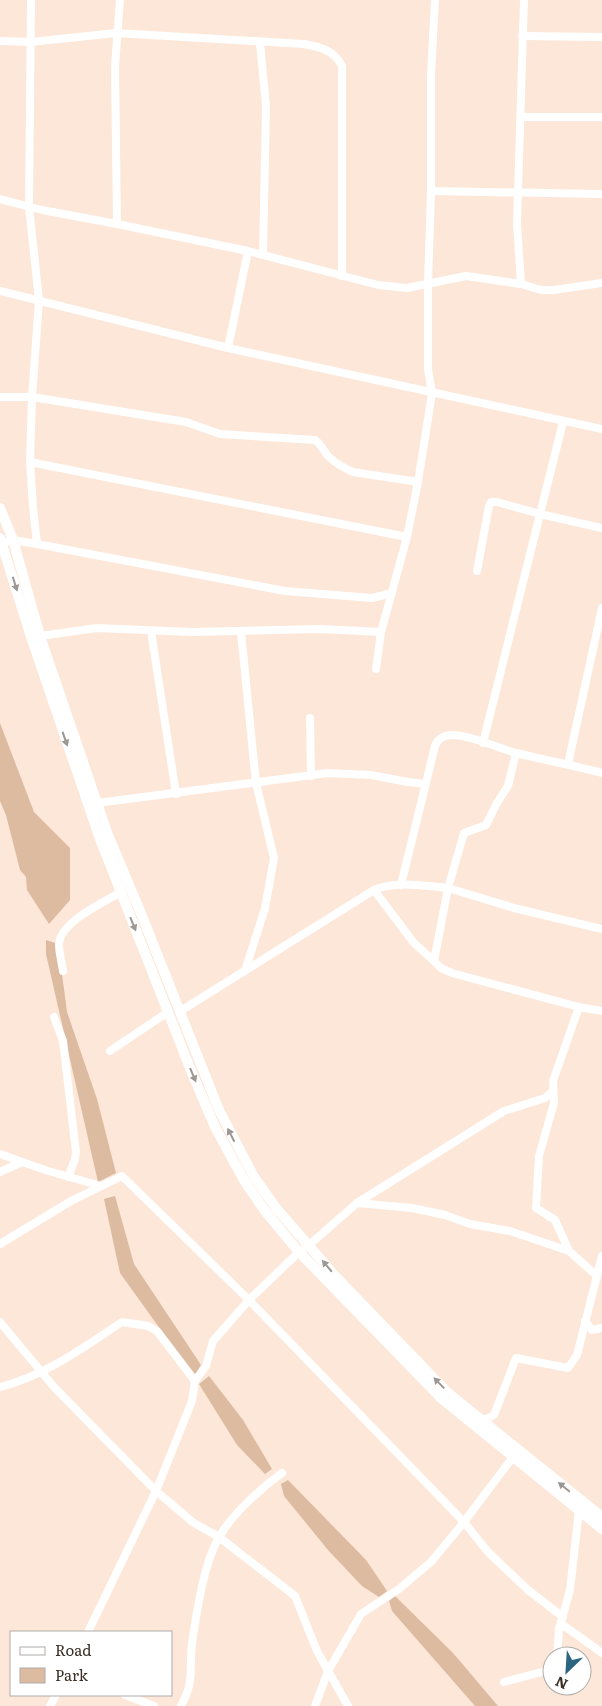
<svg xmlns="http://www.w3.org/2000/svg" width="602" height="1706" font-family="Literata,serif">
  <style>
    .green { fill: #dcbba1 }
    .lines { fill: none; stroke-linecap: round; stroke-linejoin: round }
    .minor { stroke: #fff; stroke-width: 8 }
    .tertiary { stroke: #fff; stroke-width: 10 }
    .oneway { fill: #9c9793 }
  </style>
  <rect width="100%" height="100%" fill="#fce7d8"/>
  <g class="green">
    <path d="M 0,723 L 34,812 L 70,848 L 70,900 L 49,924 L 27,890 L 26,877 L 20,870 L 6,815 L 0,801 Z"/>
    <path d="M 46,940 L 58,944 L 67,1012 L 97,1099 L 116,1173 L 98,1182 L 46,954 Z"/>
    <path d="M 115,1196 L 134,1264 L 201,1365 L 194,1376 L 120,1273 L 104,1199 Z"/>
    <path d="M 209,1376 L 243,1420 L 272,1469 L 265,1474 L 237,1445 L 199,1384 Z"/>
    <path d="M 288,1480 L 366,1560 L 387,1591 L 379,1597 L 362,1586 L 328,1550 L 284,1496 L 281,1484 Z"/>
    <path d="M 395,1596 L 453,1653 L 498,1706 L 475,1706 L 392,1611 L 389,1601 Z"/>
  </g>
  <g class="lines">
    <g class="minor">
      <path d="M 31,0 L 29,207 L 39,300 L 32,397 L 30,462 L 33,507 L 37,544"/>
      <path d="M 522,36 L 602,37"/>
      <path d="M 0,41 L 31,42 L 116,33 L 304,44 C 320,47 334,50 342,66 L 342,276"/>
      <path d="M 260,43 L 266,106 L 263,255"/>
      <path d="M 521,117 L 602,117"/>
      <path d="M 431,191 L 602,194"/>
      <path d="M 0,199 L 42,210 L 117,224 L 248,251 L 378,285 L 407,288 L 466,276 L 521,284 L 541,290 L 554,290 L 602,283"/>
      <path d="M 117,224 L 115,66 L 120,0"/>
      <path d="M 521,284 L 517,224 L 524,0"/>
      <path d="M 0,291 L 228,348 L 602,429"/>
      <path d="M 228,348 L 248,251"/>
      <path d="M 0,397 L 32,397 L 186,422 L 220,434 L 315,440 C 322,445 323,450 328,456 C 335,463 344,468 353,472 L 418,482"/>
      <path d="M 563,422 L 540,514 L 602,528"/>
      <path d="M 30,462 L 407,537"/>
      <path d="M 2,543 L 13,540 L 37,544 L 285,591 L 372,598 L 392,593"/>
      <path d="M 477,571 L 489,506 L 491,502 L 497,502 L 540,514 L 483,743"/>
      <path d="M 151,631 L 176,794"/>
      <path d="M 241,632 L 256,783 L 274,858 L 265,908 L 245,971"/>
      <path d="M 40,636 L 97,628 L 192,632 L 321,629 L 381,632"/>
      <path d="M 376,669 L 381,632 L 407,537 L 418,482 L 432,393 L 428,369 L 428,284 L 431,191 L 431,75 L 435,0"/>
      <path d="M 310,718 L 311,776"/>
      <path d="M 516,753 L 508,786 L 497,803 L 486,825 L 464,833 L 448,888 L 514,908 L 602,929"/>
      <path d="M 568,764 L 602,608"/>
      <path d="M 97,803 L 328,773 L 371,775 L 408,782 L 426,784"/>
      <path d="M 401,885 L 435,746 C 438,738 444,735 453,735 C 470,735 498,748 516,753 C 544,760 573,765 602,773"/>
      <path d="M 374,890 L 414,943 L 434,961"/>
      <path d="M 63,971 C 62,963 59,953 59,944 C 60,922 104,902 121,892"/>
      <path d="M 179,1012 L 374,890 C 396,880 424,886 448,888 L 434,961 L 441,968 L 452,973 L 579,1007 L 602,1011"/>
      <path d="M 54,1017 L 63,1041 L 76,1152 L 75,1159 L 68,1177"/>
      <path d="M 110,1051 L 168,1012"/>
      <path d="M 0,1154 L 45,1170 L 101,1186"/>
      <path d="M 0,1172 L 22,1162"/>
      <path d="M 357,1203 L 412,1208 L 445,1215 L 470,1224 L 510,1231 L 569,1251 L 597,1276"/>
      <path d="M 0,1244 L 71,1201 L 122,1176 L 249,1300 L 464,1522 L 431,1562 L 399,1589 L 361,1614 L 328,1671 L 315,1706"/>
      <path d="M 569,1251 L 555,1220 L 536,1208 L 539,1156 L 554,1103 L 553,1081 L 579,1007"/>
      <path d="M 585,1321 L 592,1330 L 602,1328"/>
      <path d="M 0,1322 L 54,1387 L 156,1491 L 194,1523 L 219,1537 L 295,1596 L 317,1651 L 348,1706"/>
      <path d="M 0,1387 C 45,1376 84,1347 122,1322 L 148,1326 L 157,1331 L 195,1381"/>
      <path d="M 482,1421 L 494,1415 L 516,1358 L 568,1368 L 577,1355 L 602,1256"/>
      <path d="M 513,1457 L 464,1522 L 488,1552 L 528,1590 L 563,1617"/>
      <path d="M 559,1629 L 563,1625 L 602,1653"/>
      <path d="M 88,1632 L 156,1491 L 192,1401 L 195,1381 L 206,1366 L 213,1341 L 249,1300 L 299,1252 L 309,1245 L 357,1203 L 504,1111 L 545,1098 L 552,1092"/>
      <path d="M 557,1656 L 559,1629 L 570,1590 L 579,1510"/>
      <path d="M 504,1682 L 546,1671 L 552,1666"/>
      <path d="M 125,1695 L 154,1706"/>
      <path d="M 50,1706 L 56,1695"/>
      <path d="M 181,1706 C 195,1680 189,1669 192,1643 C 197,1611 203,1567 218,1539 C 230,1516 261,1488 282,1473"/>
    </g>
    <g class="tertiary">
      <path d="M 0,508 L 13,540 L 40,636 L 108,835 L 140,911 L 219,1110 L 254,1177 L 276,1208 L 336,1277 L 448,1393 L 602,1517"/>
      <path d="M 0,538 L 32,640 L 100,839 L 192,1073 L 215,1127 L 245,1182 L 265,1211 L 299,1252 L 441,1398 L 602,1529"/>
    </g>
  </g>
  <defs><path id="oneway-solid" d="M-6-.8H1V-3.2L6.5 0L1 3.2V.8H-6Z" transform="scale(1.25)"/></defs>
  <g class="oneway">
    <use href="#oneway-solid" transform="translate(15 584) rotate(73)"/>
    <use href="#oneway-solid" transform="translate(65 739) rotate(71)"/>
    <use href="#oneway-solid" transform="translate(133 924) rotate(68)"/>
    <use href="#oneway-solid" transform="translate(193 1075) rotate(67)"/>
    <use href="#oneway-solid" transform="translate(231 1135) rotate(-117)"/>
    <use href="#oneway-solid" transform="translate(327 1266) rotate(-130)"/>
    <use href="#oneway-solid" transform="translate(439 1383) rotate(-134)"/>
    <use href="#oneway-solid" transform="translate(564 1487) rotate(-141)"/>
  </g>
  <rect x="10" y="1631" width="162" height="65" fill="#ffffff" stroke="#b0aca9"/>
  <rect x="20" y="1647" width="25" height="8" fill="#ffffff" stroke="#b0aca9"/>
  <text x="55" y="1656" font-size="15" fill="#392f27">Road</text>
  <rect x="20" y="1668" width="25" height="15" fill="#dcbba1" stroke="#b0aca9"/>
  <text x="55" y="1681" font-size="15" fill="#392f27">Park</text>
  <g transform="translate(567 1671) rotate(205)"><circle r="24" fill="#ffffff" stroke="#b0aca9"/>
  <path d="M0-4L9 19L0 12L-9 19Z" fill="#2c657f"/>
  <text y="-8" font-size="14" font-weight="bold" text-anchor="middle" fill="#392f27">N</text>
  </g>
</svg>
